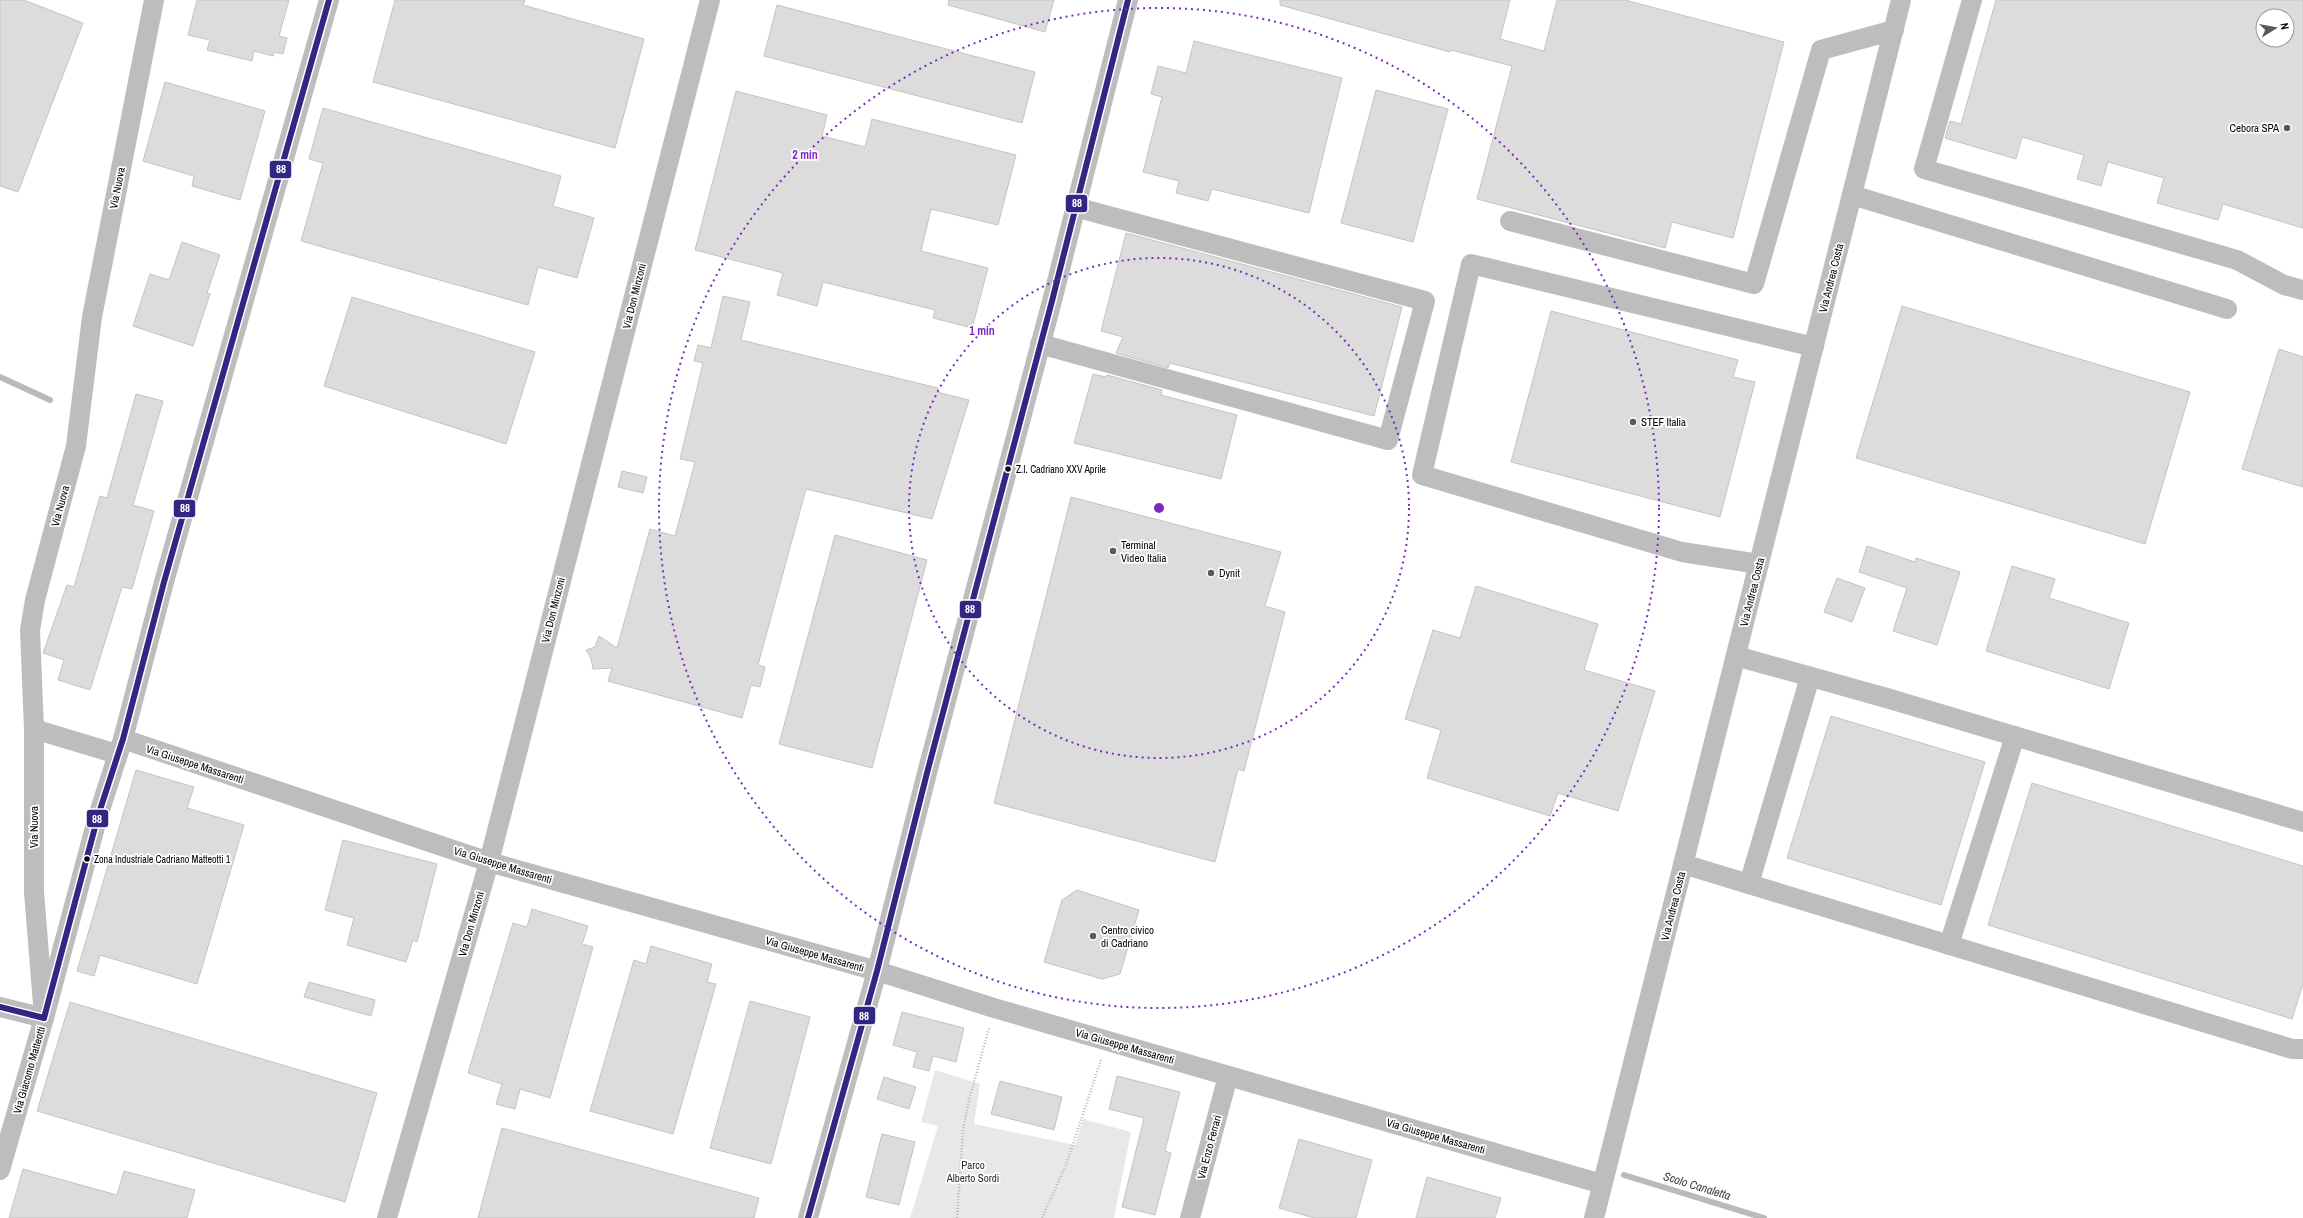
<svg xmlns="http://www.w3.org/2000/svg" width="2303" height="1218" font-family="'Archivo Narrow',sans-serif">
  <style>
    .green { fill: #e8e8e8 }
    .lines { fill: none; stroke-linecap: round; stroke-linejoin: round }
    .stream { stroke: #bababa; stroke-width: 6 }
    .building { fill: #dcdcdc; stroke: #c4c4c4; fill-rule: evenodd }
    .path { stroke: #b8b8b8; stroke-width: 2.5; stroke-dasharray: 1 2; stroke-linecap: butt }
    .minor { stroke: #bdbdbd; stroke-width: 20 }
    .bus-1-casing { stroke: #fff; stroke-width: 9 }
    .bus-1 { stroke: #312783; stroke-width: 6 }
    .ring { fill: none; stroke: #7b2cbf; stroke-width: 2; stroke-dasharray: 2 4 }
    .poi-dot { fill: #595959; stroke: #fff; stroke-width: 1.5 }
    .bus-dot { fill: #000; stroke: #fff; stroke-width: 1.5 }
    .labels { text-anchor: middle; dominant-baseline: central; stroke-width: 3.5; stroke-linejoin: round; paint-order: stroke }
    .bus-label { font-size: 10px; fill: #000; stroke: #fff; text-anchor: start }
    .poi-label { font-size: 11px; fill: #000; stroke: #fff; text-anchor: start }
    .street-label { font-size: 11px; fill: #000; stroke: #fff }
    .park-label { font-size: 11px; fill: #2d2d2d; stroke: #fff }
    .water-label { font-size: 12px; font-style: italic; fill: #3e3e3e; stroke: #fff }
    .centre { fill: #7b2cbf; stroke: #fff; stroke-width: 2 }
    .ring-label { font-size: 12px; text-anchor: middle; font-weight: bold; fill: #7b2cbf; stroke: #fff; stroke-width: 3.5; stroke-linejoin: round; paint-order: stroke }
    .line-badge { stroke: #fff; stroke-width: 1.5 }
    .badge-label { font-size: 11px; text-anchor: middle; font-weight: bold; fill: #fff }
  </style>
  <rect width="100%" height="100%" fill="#fff"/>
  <path class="green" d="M 935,1070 L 980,1084 L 974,1124 L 1075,1145 L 1083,1119 L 1131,1132 L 1114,1218 L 910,1218 L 938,1126 L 921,1122 Z"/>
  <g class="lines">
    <g class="stream">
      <path d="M 0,377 L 50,400"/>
      <path d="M 1624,1175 L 1764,1218"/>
    </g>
  </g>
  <g class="building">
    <path d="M 0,0 L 24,0 L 83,23 L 18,192 L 0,186 Z"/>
    <path d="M 197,0 L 289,0 L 279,36 L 287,38 L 283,54 L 274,52 L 273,56 L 254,51 L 252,61 L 207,50 L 210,40 L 188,35 Z"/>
    <path d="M 395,0 L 525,0 L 523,5 L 644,39 L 615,148 L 373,82 Z"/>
    <path d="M 949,0 L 1054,0 L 1045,32 L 948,5 Z"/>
    <path d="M 1280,0 L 1510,0 L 1500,39 L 1544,51 L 1557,0 L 1625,0 L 1784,42 L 1733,238 L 1672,222 L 1665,248 L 1477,199 L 1512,66 L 1451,50 L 1450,52 L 1280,5 Z"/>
    <path d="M 1996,0 L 2303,0 L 2303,228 L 2223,204 L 2218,220 L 2157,203 L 2164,178 L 2108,162 L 2101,186 L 2077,179 L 2084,155 L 2022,137 L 2016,159 L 1945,138 L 1950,121 L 1961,124 ZM 2263,16 L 2287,16 L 2287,40 L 2263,40 Z"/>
    <path d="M 777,5 L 1035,72 L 1022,123 L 764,56 Z"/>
    <path d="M 1194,41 L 1342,78 L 1309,213 L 1212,189 L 1208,201 L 1176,193 L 1179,181 L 1143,172 L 1162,97 L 1151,94 L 1158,66 L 1186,73 Z"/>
    <path d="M 165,82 L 265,111 L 240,200 L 192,186 L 194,176 L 143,161 Z"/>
    <path d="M 1376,90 L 1448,109 L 1413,242 L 1341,223 Z"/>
    <path d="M 736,91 L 827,115 L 822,136 L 865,147 L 872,119 L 1016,155 L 998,225 L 931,209 L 921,251 L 988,268 L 972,328 L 933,318 L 935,310 L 823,282 L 817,306 L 777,295 L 783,273 L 695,250 Z"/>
    <path d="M 323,108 L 561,176 L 553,206 L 594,218 L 577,278 L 538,267 L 528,305 L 301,241 L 323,163 L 309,159 Z"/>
    <path d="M 1126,233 L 1402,307 L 1374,416 L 1170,363 L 1168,368 L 1116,353 L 1123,337 L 1101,331 Z"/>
    <path d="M 182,242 L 220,255 L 207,293 L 210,294 L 193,346 L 133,326 L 150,274 L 169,280 Z"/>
    <path d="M 723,296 L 750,302 L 741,340 L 938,388 L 937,392 L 969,400 L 932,519 L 806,489 L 758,665 L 765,667 L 760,687 L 751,685 L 742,718 L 608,681 L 612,668 L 593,669 L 591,658 L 586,650 L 595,647 L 599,636 L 617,648 L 650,529 L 675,536 L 695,462 L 680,459 L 703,363 L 694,361 L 698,345 L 711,348 Z"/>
    <path d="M 352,297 L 535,352 L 506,444 L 324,386 Z"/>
    <path d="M 1902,306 L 2190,392 L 2145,544 L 1856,458 Z"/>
    <path d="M 1551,311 L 1738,360 L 1733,377 L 1755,382 L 1720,517 L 1511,462 Z"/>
    <path d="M 2279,349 L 2303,357 L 2303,487 L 2242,469 Z"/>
    <path d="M 1093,374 L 1106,377 L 1107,375 L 1162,390 L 1161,395 L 1237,415 L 1221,479 L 1074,443 Z"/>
    <path d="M 136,394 L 163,401 L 133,505 L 154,511 L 132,589 L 122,587 L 90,690 L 58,680 L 64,660 L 43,653 L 67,585 L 74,587 L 100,496 L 107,498 Z"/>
    <path d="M 622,471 L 647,477 L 643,493 L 618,487 Z"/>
    <path d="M 1071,497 L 1281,552 L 1265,606 L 1285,612 L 1244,771 L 1238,769 L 1215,862 L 994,803 Z"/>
    <path d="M 835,535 L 927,560 L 872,768 L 779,744 Z"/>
    <path d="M 1867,546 L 1915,562 L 1916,558 L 1960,572 L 1937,645 L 1893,631 L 1907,588 L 1859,572 Z"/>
    <path d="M 2012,566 L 2055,579 L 2049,598 L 2129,623 L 2109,689 L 1986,651 Z"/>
    <path d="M 1837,578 L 1865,588 L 1852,622 L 1824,612 Z"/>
    <path d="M 1476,586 L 1598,624 L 1584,670 L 1655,691 L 1618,811 L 1558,793 L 1550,816 L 1427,778 L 1441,730 L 1405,719 L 1433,630 L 1460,638 Z"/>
    <path d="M 1831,716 L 1985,762 L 1941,905 L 1787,858 Z"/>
    <path d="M 136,770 L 194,787 L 187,808 L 244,825 L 197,984 L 100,955 L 94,976 L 77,971 Z"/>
    <path d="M 2032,783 L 2303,866 L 2303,984 L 2292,1019 L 1988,925 Z"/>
    <path d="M 343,840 L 437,864 L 417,942 L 413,940 L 406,962 L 347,945 L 354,918 L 325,910 Z"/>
    <path d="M 1077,890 L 1139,910 L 1120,974 L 1102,979 L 1044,962 L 1062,900 Z"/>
    <path d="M 532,909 L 588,926 L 582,944 L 593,947 L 550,1098 L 520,1089 L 515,1109 L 496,1104 L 502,1084 L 468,1073 L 513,923 L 527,927 Z"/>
    <path d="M 651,946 L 712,964 L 707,982 L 716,984 L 673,1134 L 590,1111 L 634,960 L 646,964 Z"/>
    <path d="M 309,982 L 375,1000 L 371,1016 L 304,997 Z"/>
    <path d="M 750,1001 L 810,1017 L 771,1164 L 710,1148 Z"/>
    <path d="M 70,1002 L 377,1093 L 345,1202 L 37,1111 Z"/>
    <path d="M 902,1012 L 964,1028 L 956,1062 L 933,1056 L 929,1071 L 913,1067 L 917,1052 L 893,1045 Z"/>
    <path d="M 1117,1076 L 1180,1092 L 1165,1151 L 1171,1153 L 1155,1215 L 1122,1207 L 1144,1118 L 1109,1109 Z"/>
    <path d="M 884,1077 L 916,1087 L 909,1109 L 877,1099 Z"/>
    <path d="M 1000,1081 L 1062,1097 L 1054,1130 L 991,1114 Z"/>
    <path d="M 502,1128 L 759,1198 L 754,1218 L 478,1218 Z"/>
    <path d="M 882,1134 L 915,1142 L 899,1205 L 866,1197 Z"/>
    <path d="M 1299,1139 L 1372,1160 L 1356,1218 L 1314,1218 L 1279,1208 Z"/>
    <path d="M 23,1169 L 117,1195 L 124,1171 L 195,1190 L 187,1218 L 9,1218 Z"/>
    <path d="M 1427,1177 L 1501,1198 L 1495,1218 L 1416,1218 Z"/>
  </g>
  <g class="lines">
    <g class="path">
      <path d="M 957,1218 L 963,1130 L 969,1100 L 989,1028"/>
      <path d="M 1042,1218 L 1066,1165 L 1101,1060"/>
    </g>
    <g class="minor">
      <path d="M 1972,0 L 1924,169 L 2237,260 L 2284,285 L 2303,290"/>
      <path d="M 1852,195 L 2227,309"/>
      <path d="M 1510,221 L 1754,284 L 1821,50 L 1894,30"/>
      <path d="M 1040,344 L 1388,440 L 1425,301 L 1075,207"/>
      <path d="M 1759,564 L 1682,552 L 1422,475 L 1471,264 L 1814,347"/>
      <path d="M 1736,656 L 1890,699 L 2303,822"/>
      <path d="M 34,729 L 117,754"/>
      <path d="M 123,739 L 489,862 L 877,971 L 994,1008 L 1602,1184"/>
      <path d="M 1683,864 L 2292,1049 L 2303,1049"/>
      <path d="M 1749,884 L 1810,677"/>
      <path d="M 1949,945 L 2015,736"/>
      <path d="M 43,1004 L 34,892 L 34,729 L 30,630 L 35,600 L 76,446 L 92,317 L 154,0"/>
      <path d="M 0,1007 L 44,1018"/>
      <path d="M 0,1170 L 44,1018 L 98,816 L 123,739 L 164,582 L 329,0"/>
      <path d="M 387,1218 L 489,862 L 710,0"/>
      <path d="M 808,1218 L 877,971 L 927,773 L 1052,301 L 1128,0"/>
      <path d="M 1190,1218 L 1228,1076"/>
      <path d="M 1594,1218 L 1901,0"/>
    </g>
    <g class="bus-1-casing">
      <g id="bus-1">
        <path d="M 0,1007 L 44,1018"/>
        <path d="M 44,1018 L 98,816 L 123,739 L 164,582 L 329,0"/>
        <path d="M 808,1218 L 877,971 L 927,773 L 1052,301 L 1128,0"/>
      </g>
    </g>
    <use href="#bus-1" class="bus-1"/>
  </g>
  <g class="ring">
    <circle cx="1159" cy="508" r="250"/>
    <circle cx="1159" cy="508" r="500"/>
  </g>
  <g class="poi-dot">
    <circle cx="2287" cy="128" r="4"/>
    <circle cx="1633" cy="422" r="4"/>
    <circle cx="1113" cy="551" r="4"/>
    <circle cx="1211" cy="573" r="4"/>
    <circle cx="1093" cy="936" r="4"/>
  </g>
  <g class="bus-dot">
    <circle cx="1008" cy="469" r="3.5"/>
    <circle cx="87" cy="859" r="3.5"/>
  </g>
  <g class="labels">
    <g class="bus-label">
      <text x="1016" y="469">Z.I. Cadriano XXV Aprile</text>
      <text x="94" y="859">Zona Industriale Cadriano Matteotti 1</text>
    </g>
    <g class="poi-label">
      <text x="2279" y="128" text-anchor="end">Cebora SPA</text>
      <text x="1641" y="422">STEF Italia</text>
      <text x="1121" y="545">Terminal<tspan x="1121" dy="13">Video Italia</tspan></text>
      <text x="1219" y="573">Dynit</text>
      <text x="1101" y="930">Centro civico<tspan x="1101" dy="13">di Cadriano</tspan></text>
    </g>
    <g class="street-label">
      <text transform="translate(117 188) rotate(-79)">Via Nuova</text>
      <text transform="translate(1831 278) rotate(-76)">Via Andrea Costa</text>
      <text transform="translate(634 296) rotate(-76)">Via Don Minzoni</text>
      <text transform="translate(60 506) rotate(-75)">Via Nuova</text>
      <text transform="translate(1752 592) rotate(-76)">Via Andrea Costa</text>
      <text transform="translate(553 610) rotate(-76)">Via Don Minzoni</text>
      <text transform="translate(195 764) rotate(18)">Via Giuseppe Massarenti</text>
      <text transform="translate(34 827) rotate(-90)">Via Nuova</text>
      <text transform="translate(503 865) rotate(17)">Via Giuseppe Massarenti</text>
      <text transform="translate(1673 906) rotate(-76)">Via Andrea Costa</text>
      <text transform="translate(471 924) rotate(-74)">Via Don Minzoni</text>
      <text transform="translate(815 954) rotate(16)">Via Giuseppe Massarenti</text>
      <text transform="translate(1125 1046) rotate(16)">Via Giuseppe Massarenti</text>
      <text transform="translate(29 1070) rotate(-74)">Via Giacomo Matteotti</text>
      <text transform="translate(1436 1136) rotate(16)">Via Giuseppe Massarenti</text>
      <text transform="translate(1209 1147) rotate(-75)">Via Enzo Ferrari</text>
    </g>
    <g class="park-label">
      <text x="973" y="1165">Parco<tspan x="973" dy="13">Alberto Sordi</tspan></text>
    </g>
    <g class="water-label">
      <text transform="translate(1697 1186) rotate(17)">Scolo Canaletta</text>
    </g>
  </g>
  <circle cx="1159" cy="508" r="6" class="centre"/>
  <g class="ring-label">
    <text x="805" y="159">2 min</text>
    <text x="982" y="335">1 min</text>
  </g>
  <g class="line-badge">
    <rect x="269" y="160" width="23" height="19" rx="4" fill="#312783"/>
    <rect x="1065" y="194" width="23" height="19" rx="4" fill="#312783"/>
    <rect x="173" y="499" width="23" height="19" rx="4" fill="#312783"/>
    <rect x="959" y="600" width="23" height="19" rx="4" fill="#312783"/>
    <rect x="86" y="809" width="23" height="19" rx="4" fill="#312783"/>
    <rect x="853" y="1006" width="23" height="19" rx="4" fill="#312783"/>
  </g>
  <g class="badge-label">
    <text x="281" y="173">88</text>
    <text x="1077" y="207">88</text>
    <text x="185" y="512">88</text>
    <text x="970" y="613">88</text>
    <text x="97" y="823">88</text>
    <text x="864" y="1020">88</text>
  </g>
  <g transform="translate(2275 28) rotate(79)"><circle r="19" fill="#ffffff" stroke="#999999"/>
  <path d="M0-3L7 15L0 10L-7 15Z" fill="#595959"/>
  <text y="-6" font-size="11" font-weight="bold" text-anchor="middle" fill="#000000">N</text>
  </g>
</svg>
